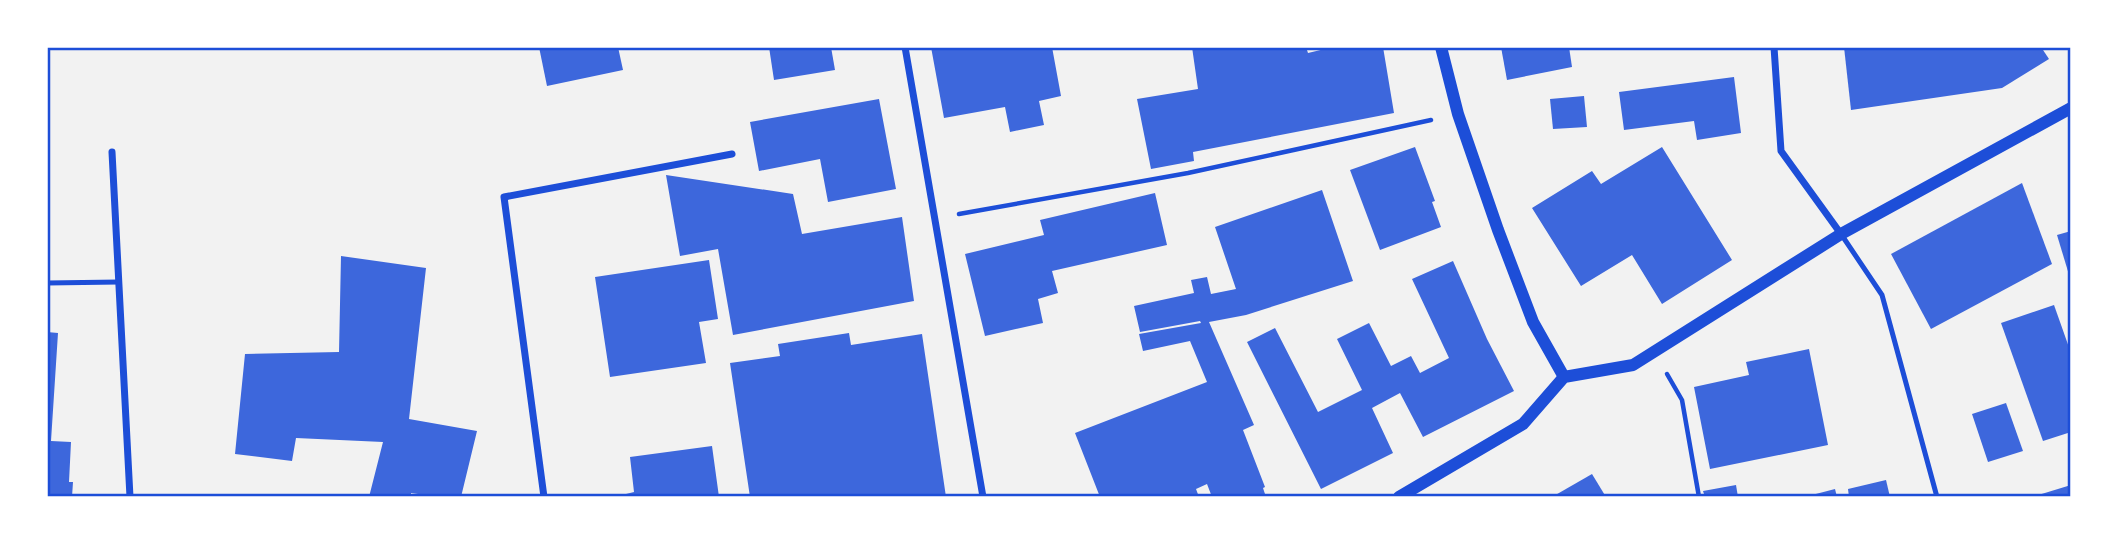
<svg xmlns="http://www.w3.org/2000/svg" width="2118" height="544" font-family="'PT Sans Narrow',sans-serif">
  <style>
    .building { fill: #3d67dc }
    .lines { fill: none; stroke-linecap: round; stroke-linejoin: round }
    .path { stroke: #1d4ed8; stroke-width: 4.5 }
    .service { stroke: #1d4ed8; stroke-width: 5 }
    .minor { stroke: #1d4ed8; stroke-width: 7 }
    .tertiary { stroke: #1d4ed8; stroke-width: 12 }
    .neatline { fill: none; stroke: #1d4ed8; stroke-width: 2.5 }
  </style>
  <rect width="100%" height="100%" fill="#f2f2f2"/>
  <g class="building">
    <path d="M 539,47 L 618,47 L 623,70 L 547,86 Z"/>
    <path d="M 769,47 L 831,47 L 835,70 L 774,80 Z"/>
    <path d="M 931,47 L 1052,47 L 1061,96 L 1039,101 L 1044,125 L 1010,132 L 1005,107 L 944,118 Z"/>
    <path d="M 1192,47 L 1306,47 L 1308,53 L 1333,47 L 1383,47 L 1394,113 L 1193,152 L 1194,161 L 1151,169 L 1137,99 L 1198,89 Z"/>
    <path d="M 1501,47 L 1569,47 L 1572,67 L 1507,80 Z"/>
    <path d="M 1844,47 L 2041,47 L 2049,59 L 2002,88 L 1851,110 Z"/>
    <path d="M 1734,77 L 1741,133 L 1697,140 L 1694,121 L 1624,130 L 1619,92 Z"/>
    <path d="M 1584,96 L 1587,127 L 1553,129 L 1550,99 Z"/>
    <path d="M 879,99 L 896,189 L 828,202 L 820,159 L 759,171 L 750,122 Z"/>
    <path d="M 1415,147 L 1435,201 L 1432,202 L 1441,227 L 1380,250 L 1350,170 Z"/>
    <path d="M 1662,147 L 1732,260 L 1662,304 L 1632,255 L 1581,286 L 1532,208 L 1592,171 L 1601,184 Z"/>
    <path d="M 666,175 L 793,194 L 802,234 L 902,217 L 914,301 L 733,335 L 718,249 L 680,256 Z"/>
    <path d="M 2022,183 L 2052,264 L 1931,329 L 1891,254 Z"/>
    <path d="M 1322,190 L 1353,281 L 1246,315 L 1209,322 L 1254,425 L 1243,430 L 1265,487 L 1263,488 L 1266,497 L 1212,497 L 1207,484 L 1196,489 L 1199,497 L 1100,497 L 1075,433 L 1207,382 L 1190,341 L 1143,351 L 1139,334 L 1201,323 L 1200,321 L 1140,332 L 1134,306 L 1194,293 L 1191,280 L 1207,277 L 1211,294 L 1236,289 L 1215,227 Z"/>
    <path d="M 1155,193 L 1167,245 L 1052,271 L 1058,293 L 1038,299 L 1043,323 L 985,336 L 965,254 L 1044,235 L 1040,220 Z"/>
    <path d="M 2071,231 L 2071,278 L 2070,278 L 2057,235 Z"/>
    <path d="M 341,256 L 426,268 L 409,419 L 477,431 L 461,497 L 439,497 L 411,493 L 411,497 L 369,497 L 383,442 L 296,438 L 292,461 L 235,454 L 245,354 L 339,352 Z"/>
    <path d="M 709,260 L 718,319 L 699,322 L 706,363 L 610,377 L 595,277 Z"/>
    <path d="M 1453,261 L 1487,339 L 1514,391 L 1423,437 L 1400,393 L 1372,408 L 1393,453 L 1321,489 L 1247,342 L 1275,328 L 1318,412 L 1362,390 L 1337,339 L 1369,323 L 1391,366 L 1411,356 L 1420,373 L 1449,358 L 1412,279 Z"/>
    <path d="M 2054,305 L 2071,353 L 2071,432 L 2043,441 L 2001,323 Z"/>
    <path d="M 47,332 L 58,333 L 51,441 L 71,442 L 69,482 L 73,482 L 72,497 L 47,497 Z"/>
    <path d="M 849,333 L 851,345 L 922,334 L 946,497 L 750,497 L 730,363 L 780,356 L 778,344 Z"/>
    <path d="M 1809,349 L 1828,445 L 1710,469 L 1694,387 L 1749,375 L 1746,362 Z"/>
    <path d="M 2006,403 L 2023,451 L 1988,462 L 1972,414 Z"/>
    <path d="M 712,446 L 719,497 L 614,497 L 634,492 L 630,457 Z"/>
    <path d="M 1592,474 L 1606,497 L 1552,497 Z"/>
    <path d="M 1886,480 L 1890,497 L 1849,497 L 1848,489 Z"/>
    <path d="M 1736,485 L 1738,497 L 1705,497 L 1703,491 Z"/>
    <path d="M 2071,485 L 2071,497 L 2035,497 L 2035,496 Z"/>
    <path d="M 1835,489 L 1837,497 L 1809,497 L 1808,496 Z"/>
  </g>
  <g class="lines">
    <g class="path">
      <path d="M 959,214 L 1188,173 L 1431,120"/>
      <path d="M 1667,374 L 1682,400 L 1699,497"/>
    </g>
    <g class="service">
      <path d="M 1841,234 L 1882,295 L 1937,497"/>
      <path d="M 47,283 L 119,282"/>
    </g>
    <g class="minor">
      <path d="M 905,47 L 983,497"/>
      <path d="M 1774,47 L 1781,151 L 1841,234"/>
      <path d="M 112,152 L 130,497"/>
      <path d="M 544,497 L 504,197 L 732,154"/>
    </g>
    <g class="tertiary">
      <path d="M 1441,47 L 1458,114 L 1498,230 L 1533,322 L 1564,377"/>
      <path d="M 1399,497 L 1523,424 L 1564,377 L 1633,365 L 1841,234 L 2071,108"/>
    </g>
  </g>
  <rect width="2118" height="544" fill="none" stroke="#ffffff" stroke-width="98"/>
  <rect x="49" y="49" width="2020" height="446" class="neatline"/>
</svg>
